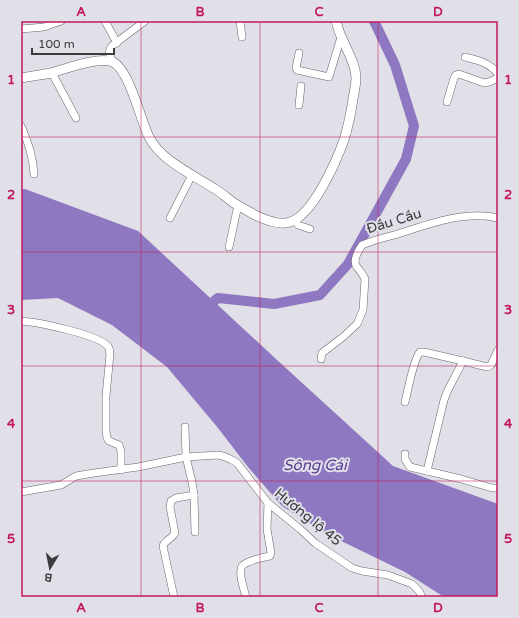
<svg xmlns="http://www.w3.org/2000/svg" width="519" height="618" font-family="'Varela Round',sans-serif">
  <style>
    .water { fill: #8e78c1 }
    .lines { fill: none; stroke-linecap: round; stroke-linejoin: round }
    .river { stroke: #8e78c1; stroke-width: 10 }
    .street-casing { stroke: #68666e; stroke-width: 8 }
    .secondary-casing { stroke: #68666e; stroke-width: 10 }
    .street { stroke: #fff; stroke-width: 7 }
    .secondary { stroke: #fff; stroke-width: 9 }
    .grid { fill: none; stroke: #c2185b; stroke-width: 1; stroke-opacity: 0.55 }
    .labels { text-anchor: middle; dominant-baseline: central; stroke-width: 4; stroke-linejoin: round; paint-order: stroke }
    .street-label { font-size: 14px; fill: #3c3b3e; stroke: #e1dfe8 }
    .water-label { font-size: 15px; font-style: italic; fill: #5a3a93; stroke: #e1dfe8 }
    .neatline { fill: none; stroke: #c2185b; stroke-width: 1.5 }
    .grid-label { font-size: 13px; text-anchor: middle; font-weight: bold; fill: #c2185b }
  </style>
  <rect width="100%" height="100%" fill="#e1dfe8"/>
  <path class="water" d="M 21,189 L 25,189 L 138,231 L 276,359 L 393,466 L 498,504 L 498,597 L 444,597 L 405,572 L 327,534 L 282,506 L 248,467 L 218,428 L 167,367 L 112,325 L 58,298 L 21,300 Z"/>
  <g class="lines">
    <path class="river" d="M 203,310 L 218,298 L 274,304 L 320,295 L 348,264 L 406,159 L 414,126 L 395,65 L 374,21"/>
    <g class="street-casing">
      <g id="street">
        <path d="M 105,21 L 117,43"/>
        <path d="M 240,21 L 242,37"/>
        <path d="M 21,29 L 44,27 L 61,21"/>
        <path d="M 299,53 L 296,68 L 297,70 L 329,77 L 341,37"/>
        <path d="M 465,57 C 478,60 490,63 498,74"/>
        <path d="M 112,62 C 110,55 107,51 113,45 L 145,21"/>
        <path d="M 52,73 L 76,118"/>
        <path d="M 447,102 L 454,78 L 456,75 L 459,74 L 484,83 L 489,82 L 498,78"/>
        <path d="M 299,105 L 301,86"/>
        <path d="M 21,126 C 28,141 33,157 34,174"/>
        <path d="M 170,218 L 192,175"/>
        <path d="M 295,220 L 298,225 L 310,229"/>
        <path d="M 229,247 L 238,205"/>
        <path d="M 21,321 C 36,322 103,335 109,348 C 110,350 109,352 110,354 L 106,396 L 106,431 L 107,438 L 109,441 L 119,445 L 121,451 L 121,470"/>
        <path d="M 498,350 L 491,365 L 488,367 L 483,366 L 463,361 L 447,392 L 444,400 L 427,471 L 461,479 L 492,488 L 498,488"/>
        <path d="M 321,359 L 322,353 L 343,337 L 357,324 L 363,310 L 365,279 C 363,274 360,271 357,267 C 352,261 358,251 362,245 C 373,240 386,237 398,234 C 428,224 466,210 498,218"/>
        <path d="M 405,402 C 408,391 413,360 420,352 L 424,352 L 463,361"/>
        <path d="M 405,454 L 405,459 L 408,464 L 410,467 L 427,471"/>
        <path d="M 21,492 L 38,489 L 61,485 L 76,476 L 94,473 L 138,467 L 186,457 L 218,455 C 225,456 231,459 237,463 L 268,503 L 300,529 L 315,543 L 352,568 L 362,571 L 388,575 L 412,584 L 419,591 L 422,597"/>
        <path d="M 194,495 L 195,532"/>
        <path d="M 174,597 L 163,546 C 165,540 172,539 175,533 L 170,507 L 171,501 L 176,498 L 194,495 L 192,482 L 186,457 L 185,427"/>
        <path d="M 246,597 C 244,590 238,572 242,566 C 246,561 264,557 270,556 L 271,553 L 267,529 L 268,503"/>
      </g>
    </g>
    <g class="secondary-casing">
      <path id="secondary" d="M 21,78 C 31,76 41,75 51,73 C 65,69 99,56 113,62 C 130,71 140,119 149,137 C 161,161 194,175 215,189 C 222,193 228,199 234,203 C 240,207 247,210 253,214 C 263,219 279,226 290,222 C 313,215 336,162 344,140 C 348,127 351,113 353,99 C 354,92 356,85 356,78 C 356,64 347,51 342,38 C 339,33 338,27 336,21"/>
    </g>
    <use href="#street" class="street"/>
    <use href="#secondary" class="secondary"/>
  </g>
  <path class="grid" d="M 141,21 L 141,597M 260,21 L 260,597M 378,21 L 378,597M 21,137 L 498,137M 21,252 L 498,252M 21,366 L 498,366M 21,481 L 498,481"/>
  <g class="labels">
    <g class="street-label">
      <text transform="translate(394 221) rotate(-17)">Đầu Cầu</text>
      <text transform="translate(308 517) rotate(39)">Hương lộ 45</text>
    </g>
    <g class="water-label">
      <text x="315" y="465">Sông Cái</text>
    </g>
  </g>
  <rect width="519" height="618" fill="none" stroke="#e1dfe8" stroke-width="44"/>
  <g transform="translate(50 568) rotate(190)" stroke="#e1dfe8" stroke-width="3" paint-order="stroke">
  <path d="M0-3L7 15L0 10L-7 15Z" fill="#3c3b3e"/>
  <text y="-6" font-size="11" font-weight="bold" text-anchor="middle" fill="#3c3b3e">B</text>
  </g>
  <path d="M32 48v6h82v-6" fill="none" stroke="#3c3b3e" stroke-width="2"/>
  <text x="38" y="48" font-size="12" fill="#3c3b3e" stroke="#e1dfe8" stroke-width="3" paint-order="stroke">100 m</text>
  <rect x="22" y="22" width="475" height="574" class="neatline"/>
  <g class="grid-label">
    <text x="81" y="16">A</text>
    <text x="200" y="16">B</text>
    <text x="319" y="16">C</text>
    <text x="438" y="16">D</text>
    <text x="11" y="84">1</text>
    <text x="508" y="84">1</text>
    <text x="11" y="199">2</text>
    <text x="508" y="199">2</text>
    <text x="11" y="314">3</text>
    <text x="508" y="314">3</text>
    <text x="11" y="428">4</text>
    <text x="508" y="428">4</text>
    <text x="11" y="543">5</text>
    <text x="508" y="543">5</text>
    <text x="81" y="612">A</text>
    <text x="200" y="612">B</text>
    <text x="319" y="612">C</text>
    <text x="438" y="612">D</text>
  </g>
</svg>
